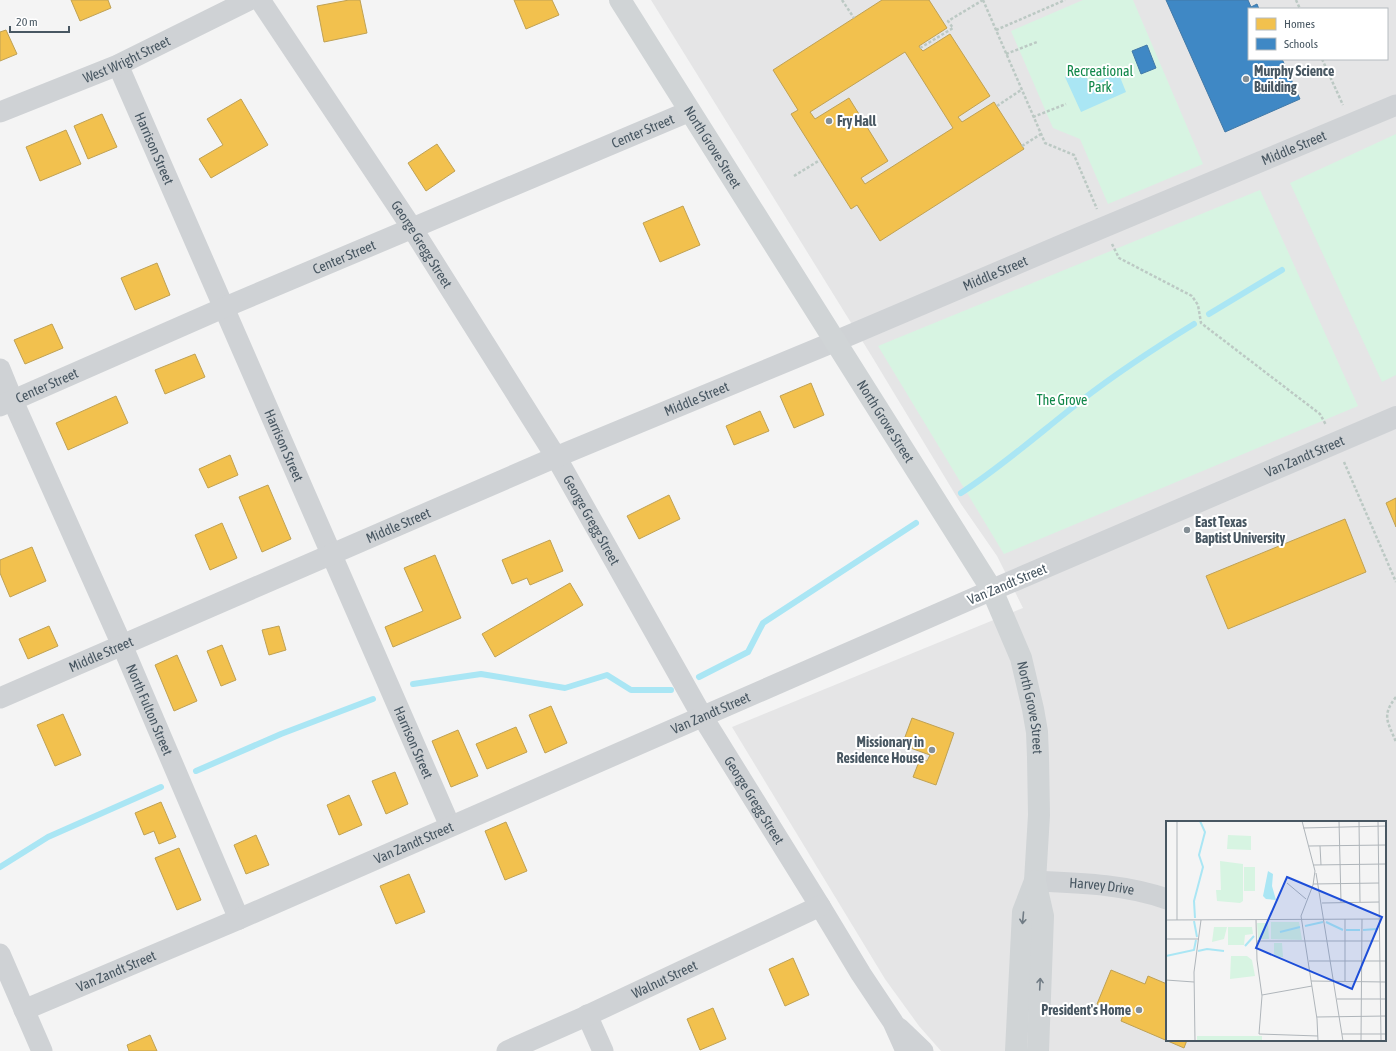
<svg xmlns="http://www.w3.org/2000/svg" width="1396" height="1051" font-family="'Asap Condensed',sans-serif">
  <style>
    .education { fill: #e5e5e6; fill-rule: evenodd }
    .green { fill: #d7f4e2 }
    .water { fill: #aae6f4 }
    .homes { fill: #f2c14e; stroke: #bfa154; fill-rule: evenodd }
    .schools { fill: #3f88c5; stroke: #4279a7 }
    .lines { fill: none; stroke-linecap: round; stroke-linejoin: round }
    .stream { stroke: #aae6f4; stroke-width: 6 }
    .path { stroke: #bcc9c4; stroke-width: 2.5; stroke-dasharray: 3 2; stroke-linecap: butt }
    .minor { stroke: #cfd2d5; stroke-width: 21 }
    .tertiary { stroke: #cfd2d5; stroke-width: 22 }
    .secondary { stroke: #d0d4d6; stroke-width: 22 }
    .oneway { stroke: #717c85 }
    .poi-dot { fill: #848e95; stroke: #fff; stroke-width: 1.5 }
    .labels { text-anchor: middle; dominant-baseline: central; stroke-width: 4; stroke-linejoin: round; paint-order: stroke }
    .street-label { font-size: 14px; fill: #485762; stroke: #fff }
    .park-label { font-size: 14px; fill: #108749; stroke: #fff }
    .poi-label { font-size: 14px; font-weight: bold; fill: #485762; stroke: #fff; text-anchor: start }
    .inset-river { fill: none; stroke: #aae6f4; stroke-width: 2 }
    .inset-road { fill: none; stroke: #afb5ba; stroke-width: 1 }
    .view { fill: #1d4ed8; fill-opacity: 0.15; stroke: #1d4ed8; stroke-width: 2 }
    .inset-edge { fill: none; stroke: #485762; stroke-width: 2 }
  </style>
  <rect width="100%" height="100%" fill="#f4f4f4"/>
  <path class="education" d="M 651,0 L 1396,0 L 1396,1051 L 941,1051 L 919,1026 L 885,979 L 732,727 L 1023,608 L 997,556 L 961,504 L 871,355 ZM 1249,9 L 1387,9 L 1387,59 L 1249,59 ZM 1167,822 L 1385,822 L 1385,1040 L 1167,1040 Z"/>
  <g class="green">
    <path d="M 1083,0 L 1133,0 L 1203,164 L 1108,204 L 1080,139 L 1053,128 L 1011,31 Z"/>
    <path d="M 1396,134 L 1396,375 L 1382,382 L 1290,183 Z"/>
    <path d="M 1260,190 L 1358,406 L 1004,554 L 878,346 Z"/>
  </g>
  <path class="water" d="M 1083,69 L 1090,85 L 1118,72 L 1126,92 L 1081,112 L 1065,77 Z"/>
  <g class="homes">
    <path d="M 71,0 L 108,0 L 111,8 L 80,21 Z"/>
    <path d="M 349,0 L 360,0 L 367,33 L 324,42 L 317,6 Z"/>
    <path d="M 514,0 L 552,0 L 559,15 L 526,29 Z"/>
    <path d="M 882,0 L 929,0 L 947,28 L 919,46 L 920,48 L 923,51 L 950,34 L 990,96 L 958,117 L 962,122 L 994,102 L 1024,149 L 880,241 L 857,205 L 851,209 L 791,114 L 798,110 L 773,70 ZM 905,52 L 953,128 L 865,184 L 861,178 L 888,161 L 849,98 L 815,119 L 810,112 Z"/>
    <path d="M 6,30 L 17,54 L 0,61 L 0,32 Z"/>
    <path d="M 241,99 L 268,145 L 211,178 L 199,159 L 223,145 L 207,119 Z"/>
    <path d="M 102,114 L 117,147 L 88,159 L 74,126 Z"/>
    <path d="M 66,130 L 81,164 L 40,181 L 26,147 Z"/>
    <path d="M 437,144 L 455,171 L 426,191 L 408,163 Z"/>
    <path d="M 683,206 L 700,245 L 660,262 L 643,223 Z"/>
    <path d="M 157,263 L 170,295 L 135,310 L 121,278 Z"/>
    <path d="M 52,324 L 63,348 L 25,364 L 14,340 Z"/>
    <path d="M 195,354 L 205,377 L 165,394 L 155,370 Z"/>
    <path d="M 811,383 L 824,415 L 794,428 L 780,396 Z"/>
    <path d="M 116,396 L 128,423 L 68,450 L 56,423 Z"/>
    <path d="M 760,411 L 769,431 L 734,445 L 726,426 Z"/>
    <path d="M 230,455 L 238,475 L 208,488 L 199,469 Z"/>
    <path d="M 268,485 L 291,539 L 262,552 L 239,497 Z"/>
    <path d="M 669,495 L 680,519 L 639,539 L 627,516 Z"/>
    <path d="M 1396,498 L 1396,527 L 1386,503 Z"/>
    <path d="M 1345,519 L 1366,572 L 1228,629 L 1206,576 Z"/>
    <path d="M 222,523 L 237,558 L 210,570 L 195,535 Z"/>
    <path d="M 550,540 L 563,571 L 530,585 L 527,578 L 512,584 L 502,560 Z"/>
    <path d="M 32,547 L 46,581 L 10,597 L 0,573 L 0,560 Z"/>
    <path d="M 435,555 L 461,618 L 393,647 L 385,627 L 423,611 L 404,568 Z"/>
    <path d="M 570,583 L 583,605 L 495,657 L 482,634 Z"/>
    <path d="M 49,626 L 58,646 L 28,659 L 19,639 Z"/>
    <path d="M 279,626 L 286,650 L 269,655 L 262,630 Z"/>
    <path d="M 222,645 L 236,680 L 221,686 L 207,651 Z"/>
    <path d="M 177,655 L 197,701 L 174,711 L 155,665 Z"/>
    <path d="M 551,706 L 567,743 L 545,753 L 529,715 Z"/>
    <path d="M 63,714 L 81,755 L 55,766 L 37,725 Z"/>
    <path d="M 912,718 L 954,733 L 936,785 L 913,777 L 920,759 L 927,761 L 930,755 L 902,745 Z"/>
    <path d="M 516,727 L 527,752 L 487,769 L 476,744 Z"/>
    <path d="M 458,730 L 478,776 L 451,787 L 432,741 Z"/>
    <path d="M 395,772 L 408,804 L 386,814 L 372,781 Z"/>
    <path d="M 349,795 L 362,825 L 339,835 L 327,805 Z"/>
    <path d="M 161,802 L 176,837 L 159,844 L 154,831 L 144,835 L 135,813 Z"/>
    <path d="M 506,822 L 527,871 L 505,880 L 485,831 Z"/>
    <path d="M 256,835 L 269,865 L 246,874 L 234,845 Z"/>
    <path d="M 179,848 L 201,900 L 177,910 L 155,858 Z"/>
    <path d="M 409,874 L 425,912 L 396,924 L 380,886 Z"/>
    <path d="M 793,958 L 809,995 L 785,1006 L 769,969 Z"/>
    <path d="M 1111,970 L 1145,984 L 1148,976 L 1167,984 L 1167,1040 L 1187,1040 L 1184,1048 L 1121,1021 L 1123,1015 L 1097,1004 Z"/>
    <path d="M 713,1008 L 726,1039 L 700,1050 L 687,1019 Z"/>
    <path d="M 150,1035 L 157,1051 L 129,1051 L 127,1045 Z"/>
  </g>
  <g class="schools">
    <path d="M 1166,0 L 1248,0 L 1251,7 L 1257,4 L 1259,9 L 1249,9 L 1249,59 L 1282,59 L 1300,99 L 1225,132 Z"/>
    <path d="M 1147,45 L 1156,68 L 1141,74 L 1132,51 Z"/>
  </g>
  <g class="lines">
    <g class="stream">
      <path d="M 1209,314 L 1282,270"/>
      <path d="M 961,493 C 1004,465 1042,431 1082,400 C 1118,372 1155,348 1194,324"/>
      <path d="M 699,677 L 748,652 L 763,623 L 916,523"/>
      <path d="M 413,684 L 481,674 L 565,688 L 607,675 L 631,690 L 671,690"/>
      <path d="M 196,771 L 281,734 L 373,699"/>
      <path d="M 0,867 L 48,837 L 161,787"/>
    </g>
    <g class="path">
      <path d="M 842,0 L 854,18"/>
      <path d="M 983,0 L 1045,143 L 1074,155 L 1097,209"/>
      <path d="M 1296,0 L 1300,9"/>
      <path d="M 996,30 L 1065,0"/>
      <path d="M 920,48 L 953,28 L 948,21 L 983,0"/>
      <path d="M 1006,54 L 1037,42"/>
      <path d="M 1322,59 L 1343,105"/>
      <path d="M 997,106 L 1021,90"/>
      <path d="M 1033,117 L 1066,104"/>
      <path d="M 1022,146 L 1041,134"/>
      <path d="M 794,176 L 820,160"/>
      <path d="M 1112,244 L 1119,258 L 1192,296 L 1198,305 L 1201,323 L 1320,414 L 1326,425"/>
      <path d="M 1344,462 L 1396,582"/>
      <path d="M 1396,697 C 1381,716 1388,722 1396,742"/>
    </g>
    <g class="minor">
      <path id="s1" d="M 260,0 L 412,228 L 556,457 L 702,716 L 820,906 L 861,974 L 893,1022 L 906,1051"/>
      <path id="s2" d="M 118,65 L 450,826"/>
      <path id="s3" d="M 0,112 L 118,65 L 249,0"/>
      <path id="s4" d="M 0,369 L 13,401 L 122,645 L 239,919"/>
      <path id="s5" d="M 0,406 L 223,308 L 690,111"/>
      <path id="s6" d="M 0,698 L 556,457 L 836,341 L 1078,238 L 1396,105"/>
      <path id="s7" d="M 1035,881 C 1080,883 1124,884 1167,899"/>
      <path d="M 0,954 L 42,1051"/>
      <path id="s8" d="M 24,1010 L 239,919 L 992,590"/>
      <path d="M 587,1015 L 603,1051"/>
      <path d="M 899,1028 L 923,1051"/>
      <path id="s9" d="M 507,1051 L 584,1017 L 820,906"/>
    </g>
    <path class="tertiary" id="s10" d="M 992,590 L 1396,417"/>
    <g class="secondary">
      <path id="s11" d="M 620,0 L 992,590 L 1021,658 L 1033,709 L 1037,732 L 1038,757 L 1039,815 L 1035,881 L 1023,912 L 1016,1051"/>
      <path d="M 1035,881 L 1043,916 L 1038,1051"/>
    </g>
  </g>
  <defs><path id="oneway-shaft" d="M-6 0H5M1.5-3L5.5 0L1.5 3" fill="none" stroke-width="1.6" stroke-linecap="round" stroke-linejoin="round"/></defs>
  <g class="oneway">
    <use href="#oneway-shaft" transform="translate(1023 918) rotate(95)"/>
    <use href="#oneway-shaft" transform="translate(1040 984) rotate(-87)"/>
  </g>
  <g class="poi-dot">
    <circle cx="1246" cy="79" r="4"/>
    <circle cx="829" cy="121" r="4"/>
    <circle cx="1187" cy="530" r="4"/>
    <circle cx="932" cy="750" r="4"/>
    <circle cx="1139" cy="1010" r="4"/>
  </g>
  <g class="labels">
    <g class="street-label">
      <text stroke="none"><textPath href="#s3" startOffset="137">West Wright Street</textPath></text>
      <text stroke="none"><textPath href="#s5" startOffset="699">Center Street</textPath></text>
      <text stroke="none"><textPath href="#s11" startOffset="174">North Grove Street</textPath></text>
      <text stroke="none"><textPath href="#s2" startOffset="91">Harrison Street</textPath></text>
      <text stroke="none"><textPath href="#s6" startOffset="1406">Middle Street</textPath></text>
      <text stroke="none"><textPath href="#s1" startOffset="293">George Gregg Street</textPath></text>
      <text stroke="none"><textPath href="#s5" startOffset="375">Center Street</textPath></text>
      <text stroke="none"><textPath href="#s6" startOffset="1082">Middle Street</textPath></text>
      <text stroke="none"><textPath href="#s5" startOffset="51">Center Street</textPath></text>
      <text stroke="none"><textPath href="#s6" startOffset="758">Middle Street</textPath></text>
      <text stroke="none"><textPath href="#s11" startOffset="498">North Grove Street</textPath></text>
      <text stroke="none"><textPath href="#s2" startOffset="415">Harrison Street</textPath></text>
      <text stroke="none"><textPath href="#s10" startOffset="340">Van Zandt Street</textPath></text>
      <text stroke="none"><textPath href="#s1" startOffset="617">George Gregg Street</textPath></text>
      <text stroke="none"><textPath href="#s6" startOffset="434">Middle Street</textPath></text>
      <text transform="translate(1007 584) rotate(-23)">Van Zandt Street</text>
      <text stroke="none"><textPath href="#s6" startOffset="110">Middle Street</textPath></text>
      <text stroke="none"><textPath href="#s11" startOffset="822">North Grove Street</textPath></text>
      <text stroke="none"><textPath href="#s4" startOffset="372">North Fulton Street</textPath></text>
      <text stroke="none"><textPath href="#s8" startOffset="748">Van Zandt Street</textPath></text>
      <text stroke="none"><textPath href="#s2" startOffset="739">Harrison Street</textPath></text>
      <text stroke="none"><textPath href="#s1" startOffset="941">George Gregg Street</textPath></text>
      <text stroke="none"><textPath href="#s8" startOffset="424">Van Zandt Street</textPath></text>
      <text stroke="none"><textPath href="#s7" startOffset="67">Harvey Drive</textPath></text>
      <text stroke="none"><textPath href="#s8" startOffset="100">Van Zandt Street</textPath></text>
      <text stroke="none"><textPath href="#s9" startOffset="173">Walnut Street</textPath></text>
    </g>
    <g class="park-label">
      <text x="1100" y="71">Recreational<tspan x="1100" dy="16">Park</tspan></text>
      <text x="1062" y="400">The Grove</text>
    </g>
    <g class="poi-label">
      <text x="1254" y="71">Murphy Science<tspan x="1254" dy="16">Building</tspan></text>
      <text x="837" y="121">Fry Hall</text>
      <text x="1195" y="522">East Texas<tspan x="1195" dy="16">Baptist University</tspan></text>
      <text x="924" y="742" text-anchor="end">Missionary in<tspan x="924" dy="16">Residence House</tspan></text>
      <text x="1131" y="1010" text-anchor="end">President's Home</text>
    </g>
  </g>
  <g transform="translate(1166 821)">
    <rect width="220" height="220" fill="#f4f4f4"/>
    <path d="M 62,14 L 85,15 L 85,29 L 61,28 ZM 54,40 L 77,43 L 77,80 L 74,82 L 51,80 L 50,69 L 55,69 ZM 78,46 L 89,46 L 89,70 L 78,70 ZM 105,101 L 133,101 L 136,119 L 105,118 ZM 91,102 L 102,102 L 103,118 L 92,118 ZM 48,106 L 61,106 L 58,118 L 46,121 ZM 62,106 L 86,106 L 87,113 L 79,114 L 78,124 L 62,124 ZM 108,122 L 116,122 L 117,136 L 108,136 ZM 65,135 L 81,135 L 86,139 L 89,155 L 64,158 ZM 31,215 L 96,215 L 96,220 L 31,220 Z" fill="#d7f4e2"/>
    <path d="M 102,50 L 107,53 L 106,65 L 110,79 L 100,78 L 97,75 Z" fill="#aae6f4"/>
    <path class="inset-river" d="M 29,97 L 28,80 L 37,46 L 33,34 L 39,11 L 34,0M 28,100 L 31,116M 160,101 L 177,109M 139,105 L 157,101M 180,109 L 194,109M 197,109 L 211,108M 114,111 L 134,106M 79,125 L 88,115M 32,130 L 41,128 L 58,130M 0,135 L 28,129 L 30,119"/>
    <path class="inset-road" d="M 11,0 L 11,99M 136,0 L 149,50 L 147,64 L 135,95 L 151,198 L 152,220M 173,0 L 175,81M 193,0 L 194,81M 212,0 L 215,220M 137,7 L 220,5M 143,25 L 220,24M 154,25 L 155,44M 147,44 L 220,43M 150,52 L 177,220M 121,62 L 140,78M 147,63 L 213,62M 156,82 L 213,81M 179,98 L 179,160M 0,99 L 213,98M 90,99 L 91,139 L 96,175 L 93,213 L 152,215M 0,118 L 33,118M 90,120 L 213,120M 143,140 L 220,140M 0,159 L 28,161M 145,160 L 220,161M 96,174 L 146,165M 171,178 L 220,178M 151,196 L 220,195M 176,213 L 220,213M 29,220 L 28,151 L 35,99M 195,220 L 196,98"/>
    <path class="view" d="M 121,56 L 216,96 L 186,168 L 90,127 Z"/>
    <rect width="220" height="220" class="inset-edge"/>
  </g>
  <rect x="1248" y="8" width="140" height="52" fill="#ffffff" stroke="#b6bcc0"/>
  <rect x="1256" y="18" width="20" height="12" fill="#f2c14e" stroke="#b6bcc0"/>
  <text x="1284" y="28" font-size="12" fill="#485762">Homes</text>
  <rect x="1256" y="38" width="20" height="12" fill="#3f88c5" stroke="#b6bcc0"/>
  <text x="1284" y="48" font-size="12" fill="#485762">Schools</text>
  <path d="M10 26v6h59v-6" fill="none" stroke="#485762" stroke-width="2"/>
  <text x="16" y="26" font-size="12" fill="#485762" stroke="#ffffff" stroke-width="3" paint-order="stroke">20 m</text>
</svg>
